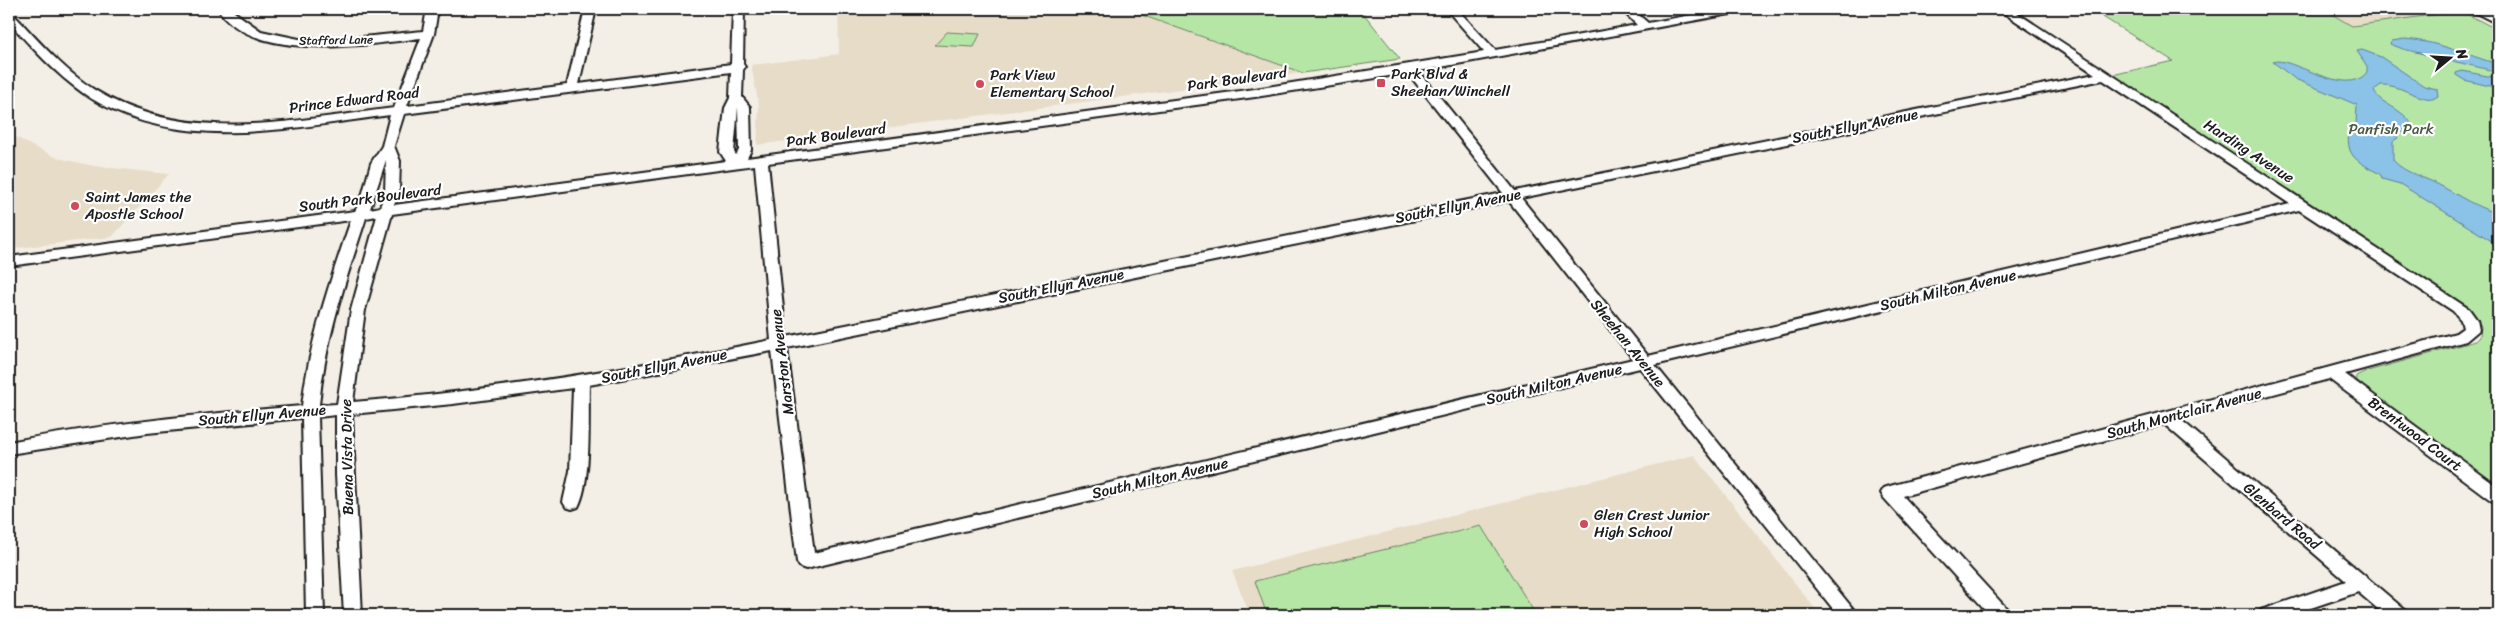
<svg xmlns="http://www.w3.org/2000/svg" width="2507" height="624" font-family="Sriracha,sans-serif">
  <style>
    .built { fill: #e7dcc8 }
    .green { fill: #b6e6a6; stroke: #698161 }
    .water { fill: #8ac2e8; stroke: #5e8096 }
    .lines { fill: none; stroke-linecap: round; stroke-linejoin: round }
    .minor-casing { stroke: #1c1c1c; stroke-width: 4 }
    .minor { fill: #fff; fill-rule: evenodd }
    .poi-dot { fill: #d1495b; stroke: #fff; stroke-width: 2 }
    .labels { text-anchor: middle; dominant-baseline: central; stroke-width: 4.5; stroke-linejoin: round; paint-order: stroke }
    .far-street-label { font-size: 12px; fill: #1c1c1c; stroke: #fff }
    .poi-label { font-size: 15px; fill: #1c1c1c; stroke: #fff; text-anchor: start }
    .street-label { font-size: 15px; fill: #1c1c1c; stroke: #fff }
    .park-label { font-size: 15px; fill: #4a5945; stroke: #fff }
  </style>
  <rect width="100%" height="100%" fill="#f4efe6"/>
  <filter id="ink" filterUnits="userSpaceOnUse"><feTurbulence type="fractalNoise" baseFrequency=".02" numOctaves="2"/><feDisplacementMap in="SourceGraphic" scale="10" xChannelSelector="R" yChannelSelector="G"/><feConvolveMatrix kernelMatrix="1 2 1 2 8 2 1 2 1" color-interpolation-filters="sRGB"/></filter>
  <g filter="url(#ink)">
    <g class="built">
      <path d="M 838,9 L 1125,9 L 1303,73 L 757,145 L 759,106 L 751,65 L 839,54 Z"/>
      <path d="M 2323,9 L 2470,9 L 2473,10 L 2352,26 Z"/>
      <path d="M 9,133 L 32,146 L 58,158 L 94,166 L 169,174 L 112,237 L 9,249 Z"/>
      <path d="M 1694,455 L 1820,615 L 1250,615 L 1232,571 Z"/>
    </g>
    <g class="green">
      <path d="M 1125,9 L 1360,9 L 1400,59 L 1303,73 Z"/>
      <path d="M 2090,9 L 2323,9 L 2352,26 L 2461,11 L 2498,30 L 2498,488 L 2365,389 L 2356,379 L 2356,376 L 2364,372 L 2476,341 L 2480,337 L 2481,326 L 2473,313 L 2112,75 L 2173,61 Z"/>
      <path d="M 947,32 L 980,34 L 974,47 L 935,45 Z"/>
      <path d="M 1481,526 L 1536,615 L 1267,615 L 1255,581 Z"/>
    </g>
    <g class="water">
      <path d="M 2404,39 C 2438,41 2466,55 2498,64 L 2498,72 L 2403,49 L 2390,44 L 2392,41 Z"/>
      <path d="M 2362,50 L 2381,57 L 2424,86 L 2437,89 L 2438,96 L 2433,99 C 2414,98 2399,84 2381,85 L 2374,90 C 2376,103 2405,108 2413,127 L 2406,132 L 2394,132 L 2398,138 L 2393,141 L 2393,160 C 2405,174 2426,177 2441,186 C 2460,196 2477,208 2498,213 L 2498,245 L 2400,184 L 2382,179 L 2381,175 C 2359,161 2345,159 2349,131 L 2356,124 L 2357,105 L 2295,79 L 2273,62 C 2288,54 2348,100 2367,72 L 2367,66 L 2357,51 Z"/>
      <path d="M 2462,71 L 2498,78 L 2498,88 L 2464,80 L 2456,75 L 2456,73 Z"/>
    </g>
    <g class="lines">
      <g class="minor-casing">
        <g id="minor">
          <path d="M 218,9 L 230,9 L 261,31 L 299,39 L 342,39 L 423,31 L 427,9 L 438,9 L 434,34 L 407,106 L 567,85 L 585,9 L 596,9 L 579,84 L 731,64 L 733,9 L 744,9 L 743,64 L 745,67 L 743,70 L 742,97 L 750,107 L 751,150 L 747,158 L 1255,89 L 1484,52 L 1446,9 L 1457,9 L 1495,50 L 1637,25 L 1621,9 L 1632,9 L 1648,23 L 1724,9 L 1746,9 L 1741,12 L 1419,71 L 1515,191 L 2095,74 L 1998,9 L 2011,9 L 2469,309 L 2477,320 L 2479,330 L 2466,341 L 2345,374 L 2498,487 L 2498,502 L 2492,501 L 2329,379 L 2180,419 L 2405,610 L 2407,615 L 2385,615 L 2358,592 L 2290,615 L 2259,615 L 2261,610 L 2346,581 L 2164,424 L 1903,496 L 2008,610 L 2010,615 L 1990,615 L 1884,498 L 1881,493 L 1884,488 L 1890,486 L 2456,333 L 2463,328 L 2461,320 L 2453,311 L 2299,210 L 1655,365 L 1858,615 L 1838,615 L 1640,368 L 806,569 L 800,567 L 797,562 L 772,351 L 589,385 C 588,416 592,481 578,507 L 572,509 L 566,507 L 563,502 L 570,471 L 573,388 L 453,404 L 352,414 L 362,615 L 344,615 L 336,475 L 336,415 L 318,417 L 324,615 L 306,615 L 302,418 L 147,433 L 9,454 L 9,442 C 106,423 204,414 302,406 C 309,342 330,281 351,220 L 9,266 L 9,257 L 355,211 L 361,200 L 371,163 L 382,146 L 390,115 C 290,128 173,155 83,93 C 55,73 32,48 9,22 L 9,13 L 13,14 C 38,40 62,69 93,89 C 184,146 294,120 394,108 L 421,38 C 367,45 253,63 218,9 ZM 731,72 L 730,98 L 725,108 L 720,152 L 726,161 L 394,205 L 399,193 L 400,161 L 394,146 L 404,114 ZM 1408,73 L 1503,193 L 786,337 L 768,163 L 1255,97 ZM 2103,80 L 2290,204 L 1648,356 L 1521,198 ZM 738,107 L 739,150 L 736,155 L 734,152 ZM 386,160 L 385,193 L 380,207 L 370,209 ZM 755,165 L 771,340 C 632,368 494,391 353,402 L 365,310 L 392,214 ZM 1509,201 L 1633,359 L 814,553 L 787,348 ZM 377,216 L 351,310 L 337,404 L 319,405 C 325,340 346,279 366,218 Z"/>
          <path d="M 2468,9 L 2482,9 L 2498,17 L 2498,24 Z"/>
        </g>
      </g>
      <use href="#minor" class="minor"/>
    </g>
  </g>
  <g class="poi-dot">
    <rect x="1376" y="78" width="10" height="10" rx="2.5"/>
    <circle cx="980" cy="84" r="5"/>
    <circle cx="75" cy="206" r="5"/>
    <circle cx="1584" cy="524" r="5"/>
  </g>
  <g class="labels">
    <g class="far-street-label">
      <text transform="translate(336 40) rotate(-1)">Stafford Lane</text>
    </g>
    <g class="poi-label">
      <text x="1391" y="74">Park Blvd &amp;<tspan x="1391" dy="17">Sheehan/Winchell</tspan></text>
      <text x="990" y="75">Park View<tspan x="990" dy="17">Elementary School</tspan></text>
      <text x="85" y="197">Saint James the<tspan x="85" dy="17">Apostle School</tspan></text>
      <text x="1594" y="515">Glen Crest Junior<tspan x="1594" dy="17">High School</tspan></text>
    </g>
    <g class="street-label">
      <text transform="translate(1237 79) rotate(-8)">Park Boulevard</text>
      <text transform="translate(354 100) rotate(-7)">Prince Edward Road</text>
      <text transform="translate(1855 126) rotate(-11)">South Ellyn Avenue</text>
      <text transform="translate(836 135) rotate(-8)">Park Boulevard</text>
      <text transform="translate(2249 151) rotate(33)">Harding Avenue</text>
      <text transform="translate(370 198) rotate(-7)">South Park Boulevard</text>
      <text transform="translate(1458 206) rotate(-11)">South Ellyn Avenue</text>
      <text transform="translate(1061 286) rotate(-11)">South Ellyn Avenue</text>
      <text transform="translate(1948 290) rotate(-13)">South Milton Avenue</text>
      <text transform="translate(1628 343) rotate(51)">Sheehan Avenue</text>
      <text transform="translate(782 362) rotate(-97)">Marston Avenue</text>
      <text transform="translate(664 366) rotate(-11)">South Ellyn Avenue</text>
      <text transform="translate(1554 384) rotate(-13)">South Milton Avenue</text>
      <text transform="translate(2184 413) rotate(-15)">South Montclair Avenue</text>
      <text transform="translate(262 415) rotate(-5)">South Ellyn Avenue</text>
      <text transform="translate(2415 434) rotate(37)">Brentwood Court</text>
      <text transform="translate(347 457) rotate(-91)">Buena Vista Drive</text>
      <text transform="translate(1160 478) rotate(-13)">South Milton Avenue</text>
      <text transform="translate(2282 516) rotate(40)">Glenbard Road</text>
    </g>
    <g class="park-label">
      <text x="2391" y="129">Panfish Park</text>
    </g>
  </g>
  <rect width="2507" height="624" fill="none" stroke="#fff" stroke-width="30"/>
  <rect x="15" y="15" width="2477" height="594" fill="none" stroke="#1c1c1c" stroke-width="2" filter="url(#ink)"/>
  <g transform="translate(2450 58) rotate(72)" stroke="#ffffff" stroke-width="4" paint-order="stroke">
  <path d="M0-4L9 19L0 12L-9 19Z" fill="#1c1c1c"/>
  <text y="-8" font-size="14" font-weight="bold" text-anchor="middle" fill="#1c1c1c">N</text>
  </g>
</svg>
